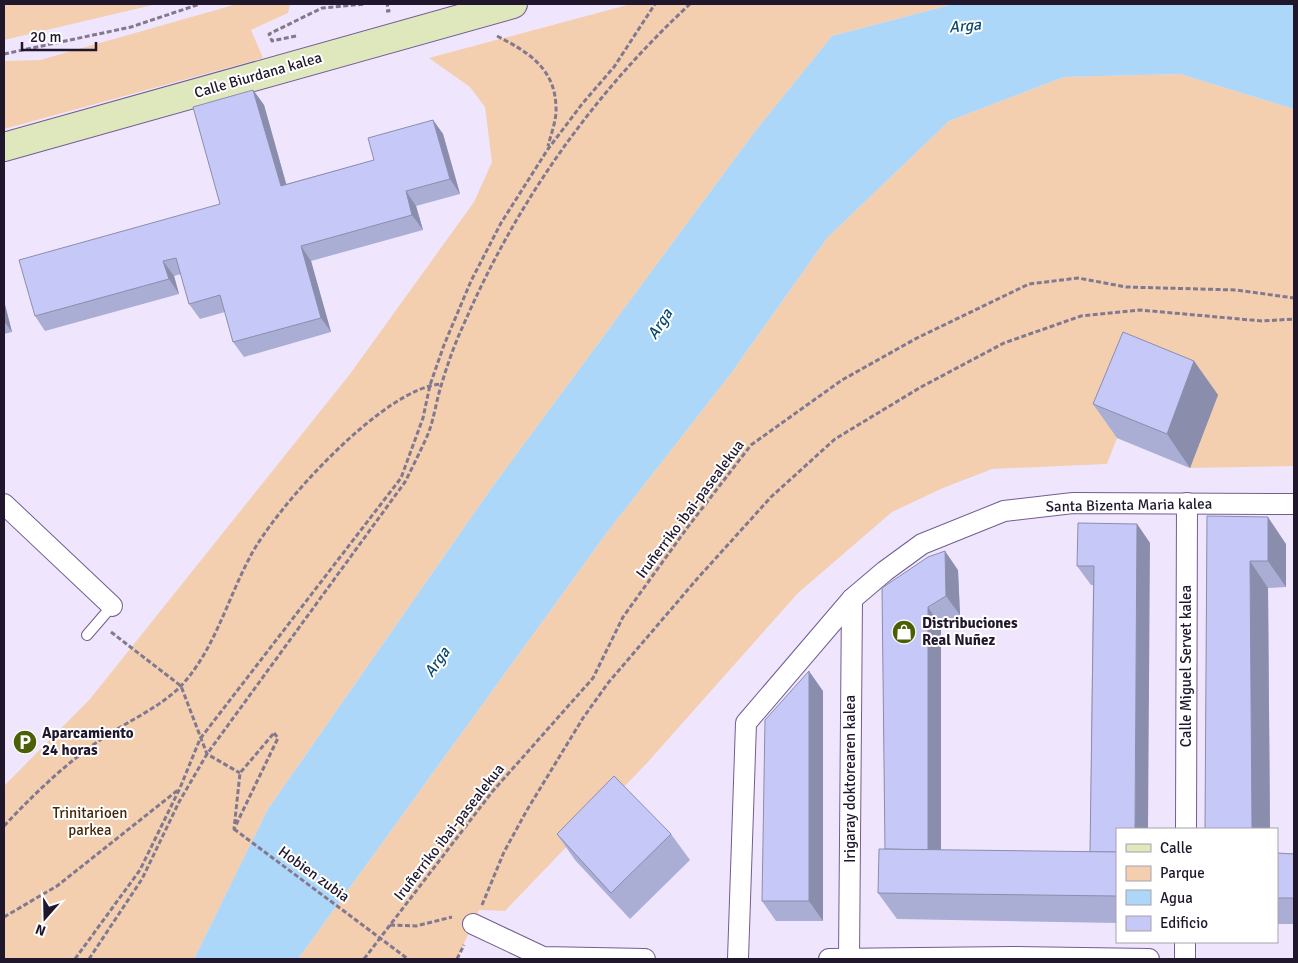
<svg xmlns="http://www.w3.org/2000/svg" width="1298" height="963" font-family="Signika,sans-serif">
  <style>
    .green { fill: #f3cfb0 }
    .water { fill: #add7f8 }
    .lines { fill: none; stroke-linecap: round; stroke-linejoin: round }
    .lane-casing { stroke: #725d90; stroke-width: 12 }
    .street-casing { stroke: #725d90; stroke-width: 22 }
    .secondary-casing { stroke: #725d90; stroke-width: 30 }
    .path { stroke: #82798f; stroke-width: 3; stroke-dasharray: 5 2.5; stroke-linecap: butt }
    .lane { stroke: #fff; stroke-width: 10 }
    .street { stroke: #fff; stroke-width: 20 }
    .secondary { stroke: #dee8bc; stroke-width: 28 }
    .wall { fill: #aaadd4 }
    .shaded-wall { fill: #8b8dad }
    .building { fill: #c6c9f7; stroke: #8b8dad }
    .labels { text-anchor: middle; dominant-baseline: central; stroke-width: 4; stroke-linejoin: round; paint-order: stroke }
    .street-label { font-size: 15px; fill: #20172c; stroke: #fff }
    .poi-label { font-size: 15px; font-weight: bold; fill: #20172c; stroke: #fff; text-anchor: start }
    .park-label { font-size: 15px; fill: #472805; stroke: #fff }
    .water-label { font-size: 16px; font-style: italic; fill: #0a4a70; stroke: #fff }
  </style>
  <rect width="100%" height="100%" fill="#efe6fe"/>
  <g class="green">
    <path d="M 4,4 L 157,4 L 4,40 Z"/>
    <path d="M 237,4 L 290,4 L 288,13 L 251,30 L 263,58 L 4,129 L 4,61 L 40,60 Z"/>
    <path d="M 631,4 L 954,4 L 832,36 L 753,134 L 493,486 L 268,809 L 194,959 L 4,959 L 4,786 L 90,699 L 350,374 L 474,202 L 492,162 L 485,107 L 470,87 L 429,58 Z"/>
    <path d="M 1180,74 L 1294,109 L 1294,466 L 1190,468 L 1117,438 L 1107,464 L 992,469 L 943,488 L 892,512 L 798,593 L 647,763 L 505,911 L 479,910 L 457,959 L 298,959 L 608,531 L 732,372 L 827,238 L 949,121 L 1064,77 Z"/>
  </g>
  <path class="water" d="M 954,4 L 1294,4 L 1294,109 L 1180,74 L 1064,77 L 949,121 L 827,238 L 732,372 L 608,531 L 298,959 L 194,959 L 268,809 L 493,486 L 753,134 L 832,36 Z"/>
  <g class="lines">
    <g class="lane-casing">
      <path id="lane" d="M 87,635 L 112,606"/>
    </g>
    <g class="street-casing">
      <g id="street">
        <path d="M 4,504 L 112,606"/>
        <path d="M 1186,829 L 1187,503"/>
        <path d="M 473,924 L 543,957 L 645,959"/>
        <path d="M 738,959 L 746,723 L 852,599 L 885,571 L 922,544 L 1004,511 L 1073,503 L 1294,504"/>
        <path d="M 829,959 L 1011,957 L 1149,959"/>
        <path d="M 849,959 L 852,599"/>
        <path d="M 1185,959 L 1185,942"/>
      </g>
    </g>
    <g class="secondary-casing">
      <path id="secondary" d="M 4,147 L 513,4"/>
    </g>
    <g class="path">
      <path d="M 386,11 L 389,11 L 387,4"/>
      <path d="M 296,36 L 272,41 L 269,34 L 322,8 L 365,4"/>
      <path d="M 497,36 C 528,52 555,68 556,107 C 557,119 551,134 548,146"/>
      <path d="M 4,54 L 131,27 L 200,4"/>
      <path d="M 111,632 L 181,686 L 207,754 L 240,773"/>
      <path d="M 274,733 L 278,738 L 234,829 L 240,773 Z"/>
      <path d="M 4,826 C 34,794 66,763 103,738 C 128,721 159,708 181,686 C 215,649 227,600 250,557 C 275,508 385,386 442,384"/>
      <path d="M 234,829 L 408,959"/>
      <path d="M 482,905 L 504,852 L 527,810 L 583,718 L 608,683 L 697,579 L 771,497 L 835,439 L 921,387 L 1004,343 L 1081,316 L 1140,310 L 1262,321 L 1294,319"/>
      <path d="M 4,917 L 57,886 L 178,790"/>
      <path d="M 390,925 L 416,926 L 452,917"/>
      <path d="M 75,959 L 140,870 L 180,788 L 200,739 L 401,478 L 423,418 L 430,385 L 444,345 L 471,281 L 501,223 L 548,149 L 582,104 L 614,67 L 655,4"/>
      <path d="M 89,959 L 142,879 L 179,802 L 207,754 L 405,482 C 413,466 421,450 428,434 C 434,419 436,402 441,386 C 447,366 454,345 463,326 C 516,203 592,95 690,4"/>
      <path d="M 364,959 L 492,792 L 593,678 L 623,617 L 687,528 L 751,445 L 842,380 L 917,338 L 1029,284 L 1078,278 L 1126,287 L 1236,290 L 1294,298"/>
      <path d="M 457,959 L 464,945"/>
    </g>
    <use href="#lane" class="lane"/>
    <use href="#street" class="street"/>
    <use href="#secondary" class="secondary"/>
  </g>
  <g class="wall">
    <path d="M 253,90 L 264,105 L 286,184 L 374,160 L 433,120 L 443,134 L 460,194 L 416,206 L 423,230 L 311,261 L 331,332 L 244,357 L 233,342 L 225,312 L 200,319 L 189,304 L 181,274 L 174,276 L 179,294 L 45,331 L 35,316 L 220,204 Z"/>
    <path d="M 4,301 L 12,332 L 4,334 Z"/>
    <path d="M 1194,361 L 1218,395 L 1190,468 L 1117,438 L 1093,404 Z"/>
    <path d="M 1207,516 L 1286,544 L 1286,587 L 1268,588 L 1270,829 L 1205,829 Z"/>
    <path d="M 1137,524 L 1150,543 L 1117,829 L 1117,923 L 897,919 L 878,893 L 885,849 L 882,588 L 958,570 L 960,615 L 941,627 L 941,850 L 1090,852 L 1093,585 L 1091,585 L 1077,566 Z"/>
    <path d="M 823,691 L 823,921 L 776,921 L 762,901 Z"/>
    <path d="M 557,834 L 671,834 L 690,860 L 630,919 L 575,860 Z"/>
    <path d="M 1277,853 L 1294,854 L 1294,924 L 1277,924 Z"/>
  </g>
  <g class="shaded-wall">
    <path d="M 253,90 L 264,105 L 291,201 L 281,186 Z"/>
    <path d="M 433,120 L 443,134 L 460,194 L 450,179 Z"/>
    <path d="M 406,191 L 416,206 L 423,230 L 412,215 Z"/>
    <path d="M 301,246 L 311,261 L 331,332 L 321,318 Z"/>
    <path d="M 163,261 L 174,276 L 179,294 L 169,279 Z"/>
    <path d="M 4,301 L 12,332 L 4,321 Z"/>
    <path d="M 1194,361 L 1218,395 L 1190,468 L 1167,434 Z"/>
    <path d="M 1268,517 L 1286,544 L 1286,587 L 1268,561 Z"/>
    <path d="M 1137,524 L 1150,543 L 1148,829 L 1135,829 Z"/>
    <path d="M 945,551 L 958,570 L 960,615 L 946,596 Z"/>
    <path d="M 1250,561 L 1268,588 L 1270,829 L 1252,829 Z"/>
    <path d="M 928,607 L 941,627 L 941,877 L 928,857 Z"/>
    <path d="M 809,671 L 823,691 L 823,921 L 809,901 Z"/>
  </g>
  <g class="building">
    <path d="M 253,90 L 281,186 L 374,160 L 368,138 L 433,120 L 450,179 L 406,191 L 412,215 L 301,246 L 321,318 L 233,342 L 220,295 L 189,304 L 176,258 L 163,261 L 169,279 L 35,316 L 19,260 L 220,204 L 193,107 Z"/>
    <path d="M 1123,332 L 1194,361 L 1167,434 L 1093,404 Z"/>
    <path d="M 1207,516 L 1268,517 L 1268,561 L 1250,561 L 1252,829 L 1205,829 Z"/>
    <path d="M 1078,523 L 1137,524 L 1135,829 L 1117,829 L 1117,852 L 1090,852 L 1094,566 L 1077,566 Z"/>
    <path d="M 945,551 L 946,596 L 928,607 L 928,850 L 885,849 L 882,588 L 928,557 Z"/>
    <path d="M 809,671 L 809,901 L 762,901 L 765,720 Z"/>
    <path d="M 614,776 L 671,834 L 611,893 L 557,834 Z"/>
    <path d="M 879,849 L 1117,852 L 1117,896 L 878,893 Z"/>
    <path d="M 1277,853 L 1294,854 L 1294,898 L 1277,898 Z"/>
  </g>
  <defs>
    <g id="shop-disc" transform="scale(1.25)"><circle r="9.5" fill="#4b5f05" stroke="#fff"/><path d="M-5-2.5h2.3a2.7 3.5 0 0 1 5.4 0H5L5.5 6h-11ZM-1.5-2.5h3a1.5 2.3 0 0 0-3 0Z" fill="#fff"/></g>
    <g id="parking-disc" transform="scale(1.25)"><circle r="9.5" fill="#4b5f05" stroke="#fff"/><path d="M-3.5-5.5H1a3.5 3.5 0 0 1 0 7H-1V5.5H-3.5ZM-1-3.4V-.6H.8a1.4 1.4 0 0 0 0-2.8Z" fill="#fff"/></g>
  </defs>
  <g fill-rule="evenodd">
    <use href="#shop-disc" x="904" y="632"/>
    <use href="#parking-disc" x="25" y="742"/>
  </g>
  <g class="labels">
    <g class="street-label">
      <text transform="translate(258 75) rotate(-16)">Calle Biurdana kalea</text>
      <text transform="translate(1129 505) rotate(-1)">Santa Bizenta Maria kalea</text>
      <text transform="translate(690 509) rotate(-53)">Iruñerriko ibai-pasealekua</text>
      <text transform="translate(1186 666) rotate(-90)">Calle Miguel Servet kalea</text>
      <text transform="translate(850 779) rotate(-90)">Irigaray doktorearen kalea</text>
      <text transform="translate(449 832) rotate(-52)">Iruñerriko ibai-pasealekua</text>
      <text transform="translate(314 874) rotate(36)">Hobien zubia</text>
    </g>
    <g class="poi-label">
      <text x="922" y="623">Distribuciones<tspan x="922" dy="17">Real Nuñez</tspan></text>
      <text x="42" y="733">Aparcamiento<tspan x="42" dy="17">24 horas</tspan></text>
    </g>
    <g class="park-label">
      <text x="90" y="813">Trinitarioen<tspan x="90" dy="17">parkea</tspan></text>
    </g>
    <g class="water-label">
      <text transform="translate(965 26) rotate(-5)">Arga</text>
      <text transform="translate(660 324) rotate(-57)">Arga</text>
      <text transform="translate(437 662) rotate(-55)">Arga</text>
    </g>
  </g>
  <rect width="1298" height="963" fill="none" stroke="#20172c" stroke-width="10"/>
  <rect x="1116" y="828" width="162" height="115" fill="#ffffff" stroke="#a6a2ab"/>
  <rect x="1126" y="844" width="25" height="8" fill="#dee8bc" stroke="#a6a2ab"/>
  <text x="1160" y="853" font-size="15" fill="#20172c">Calle</text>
  <rect x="1126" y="866" width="25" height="15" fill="#f3cfb0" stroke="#a6a2ab"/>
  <text x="1160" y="878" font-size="15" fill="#20172c">Parque</text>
  <rect x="1126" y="890" width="25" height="15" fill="#add7f8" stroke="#a6a2ab"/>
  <text x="1160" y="903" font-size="15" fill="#20172c">Agua</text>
  <rect x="1126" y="916" width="25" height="15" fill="#c6c9f7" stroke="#a6a2ab"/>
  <text x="1160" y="928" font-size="15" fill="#20172c">Edificio</text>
  <g transform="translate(45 918) rotate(200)" stroke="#ffffff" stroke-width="4" paint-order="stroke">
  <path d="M0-4L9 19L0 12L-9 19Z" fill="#20172c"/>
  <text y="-8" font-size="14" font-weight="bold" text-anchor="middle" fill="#20172c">N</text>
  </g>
  <path d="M22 42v8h74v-8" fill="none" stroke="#20172c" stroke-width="2.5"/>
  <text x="30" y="42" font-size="15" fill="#20172c" stroke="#ffffff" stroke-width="4" paint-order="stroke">20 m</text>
</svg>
